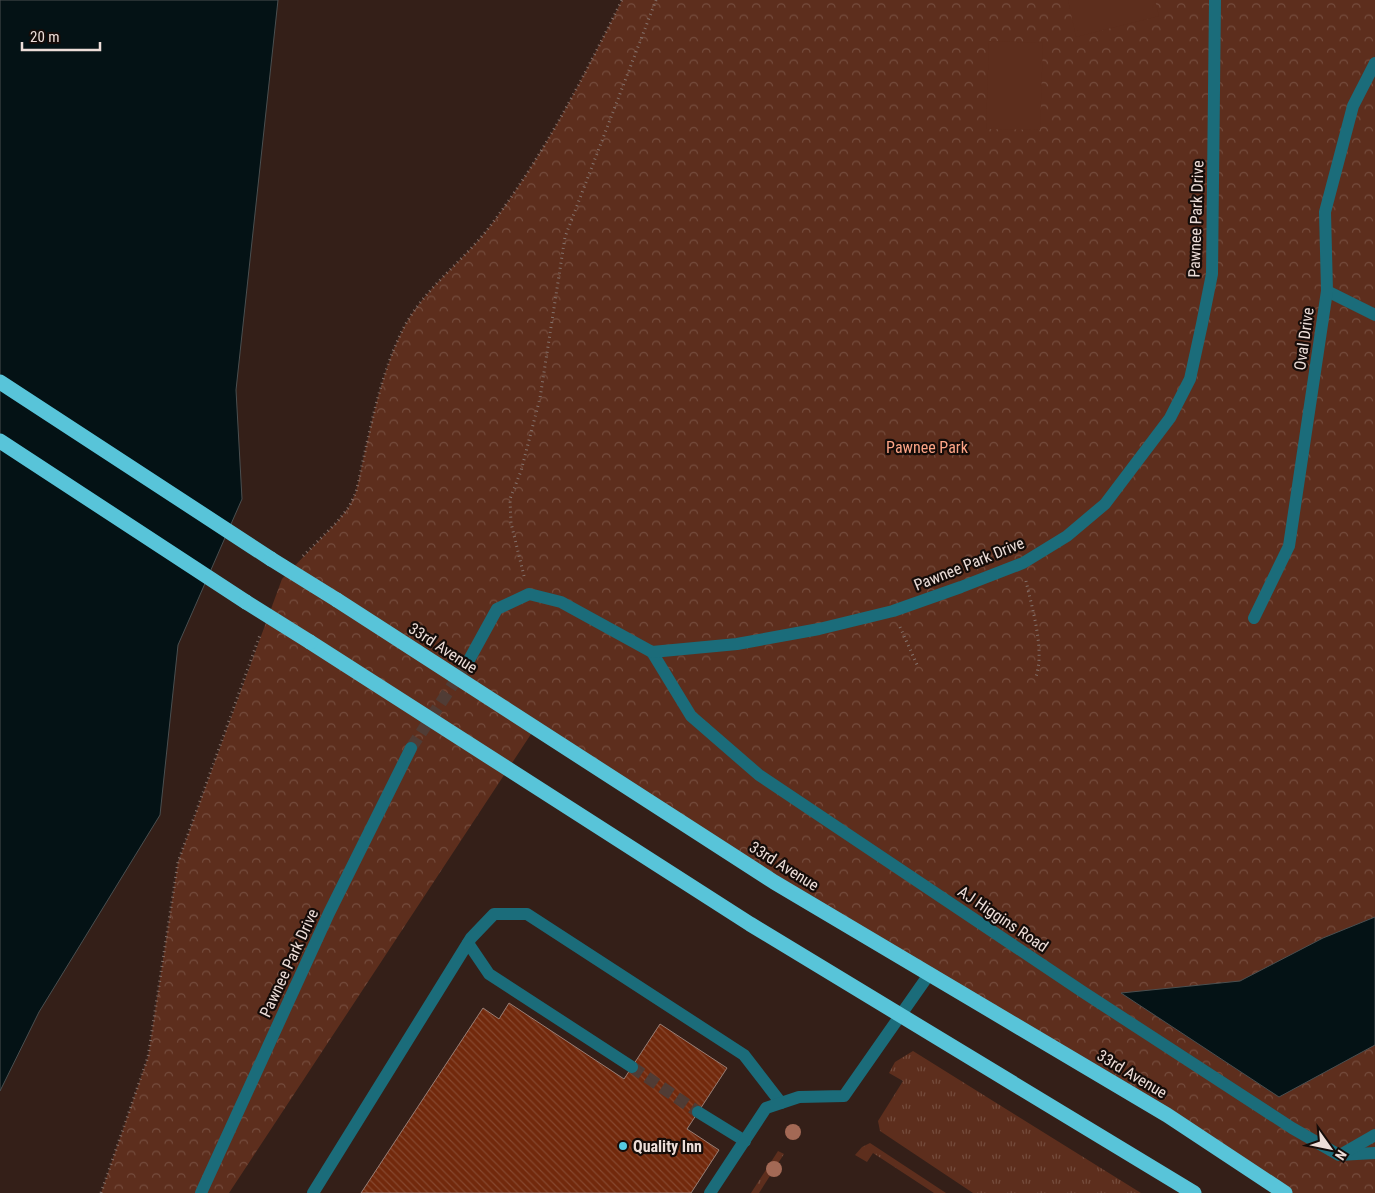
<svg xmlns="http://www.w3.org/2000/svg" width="1375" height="1193" font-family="'Roboto Condensed',sans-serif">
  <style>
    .grass { fill: url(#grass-tufts) }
    .park { fill: url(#park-crowns) }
    .pitch { fill: #5d2e1d }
    .water { fill: #041215; stroke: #4a4f50 }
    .building { fill: url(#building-back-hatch); stroke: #997f76 }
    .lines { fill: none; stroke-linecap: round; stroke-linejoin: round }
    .minor-tunnel { stroke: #503c35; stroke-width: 12; stroke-dasharray: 12 6; stroke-linecap: butt }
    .path { stroke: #84726c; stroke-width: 3; stroke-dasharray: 1 4; stroke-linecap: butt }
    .minor { stroke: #1b6c7a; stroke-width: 12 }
    .highway { stroke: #58c4d9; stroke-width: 15 }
    .highway-bridge { stroke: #58c4d9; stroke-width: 15 }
    .tree { fill: #a36955 }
    .poi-dot { fill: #55cae0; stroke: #150c09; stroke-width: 2 }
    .labels { text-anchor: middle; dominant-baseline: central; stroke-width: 4.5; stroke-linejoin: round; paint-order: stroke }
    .street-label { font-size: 16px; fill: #edded9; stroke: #150c09 }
    .park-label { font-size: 16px; fill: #fda587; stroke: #150c09 }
    .poi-label { font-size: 16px; font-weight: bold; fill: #edded9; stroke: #150c09; text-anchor: start }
  </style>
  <defs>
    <pattern id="grass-tufts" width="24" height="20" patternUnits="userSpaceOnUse" patternTransform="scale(1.25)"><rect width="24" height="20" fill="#5d2e1d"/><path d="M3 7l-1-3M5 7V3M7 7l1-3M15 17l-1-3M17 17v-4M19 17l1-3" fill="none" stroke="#754c3d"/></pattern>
    <pattern id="park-crowns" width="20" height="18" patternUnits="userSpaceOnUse" patternTransform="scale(1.25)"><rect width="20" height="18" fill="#5d2e1d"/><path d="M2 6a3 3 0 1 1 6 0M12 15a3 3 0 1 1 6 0" fill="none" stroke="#754c3d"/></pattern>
    <pattern id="building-back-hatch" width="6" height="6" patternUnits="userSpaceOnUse" patternTransform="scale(1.25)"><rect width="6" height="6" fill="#72290c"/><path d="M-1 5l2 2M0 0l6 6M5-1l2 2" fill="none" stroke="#86482f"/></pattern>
  </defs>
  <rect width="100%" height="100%" fill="#341f18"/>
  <g class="grass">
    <path d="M 913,1051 L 1141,1193 L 973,1193 L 880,1131 L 878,1121 L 903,1081 L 889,1073 L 895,1062 Z"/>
    <path d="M 870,1143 L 946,1193 L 934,1193 L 873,1153 L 867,1162 L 855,1155 L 862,1147 Z"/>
    <path d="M 778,1151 L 784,1154 L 759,1193 L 751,1193 Z"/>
  </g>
  <path class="park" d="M 622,0 L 1375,0 L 1375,1193 L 1285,1193 L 535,728 L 229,1193 L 101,1193 L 148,1057 L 178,862 L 282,579 L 337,522 L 349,507 L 356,492 C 369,437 378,379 403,329 C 424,288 464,261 491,225 C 544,155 583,78 622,0 Z"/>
  <g class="pitch">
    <path d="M 1068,0 L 1155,0 L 1159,16 L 1076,37 Z"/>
    <path d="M 989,41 L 1043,43 L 1040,130 L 986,129 Z"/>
  </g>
  <g class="water">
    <path d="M 0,0 L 278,0 L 236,390 L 242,499 L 178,645 L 160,815 L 39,1012 L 0,1091 Z"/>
    <path d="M 1375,917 L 1375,1045 L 1279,1097 L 1121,993 L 1240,981 L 1323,938 Z"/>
  </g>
  <path class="building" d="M 509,1003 L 624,1079 L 660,1024 L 727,1068 L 687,1129 L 719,1150 L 691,1193 L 361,1193 L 483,1008 L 499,1019 Z"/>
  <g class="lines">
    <g class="minor-tunnel">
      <path d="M 411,748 L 469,660"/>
      <path d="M 632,1067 L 698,1112"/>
    </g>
    <g class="path">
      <path d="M 303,556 L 337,522 L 349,507 L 356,492 C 369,437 378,379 403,329 C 424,288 464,261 491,225 C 544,155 583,78 622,0"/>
      <path d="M 524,576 L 511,523 L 510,499 L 521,471 L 540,398 L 565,237 L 656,0"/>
      <path d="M 1026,581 C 1032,608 1046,653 1035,679"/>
      <path d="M 900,627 L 918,667"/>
      <path d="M 101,1193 L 148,1057 L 178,862 L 260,635"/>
    </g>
    <g class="minor">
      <path d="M 1327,291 L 1375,315"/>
      <path d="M 1254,618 L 1289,546 L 1327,291 L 1325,212 L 1353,106 L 1375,63"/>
      <path d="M 652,652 L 691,716 L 759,775 L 1083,992 L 1292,1128 L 1339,1155 L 1375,1153"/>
      <path d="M 469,660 L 497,609 L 529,594 L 561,602 L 652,652 L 737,644 L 819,629 L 893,611 L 961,587 L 1023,563 L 1067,536 L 1105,504 L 1170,418 L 1190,379 L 1202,324 L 1212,274 L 1215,0"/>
      <path d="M 468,943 L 489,974 L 632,1067"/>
      <path d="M 698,1112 L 745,1141"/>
      <path d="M 1342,1154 L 1375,1135"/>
      <path d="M 201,1193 L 329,913 L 411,748"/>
      <path d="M 313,1193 L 471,938 L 494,914 L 527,914 L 744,1055 L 781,1103"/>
      <path d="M 710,1193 L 766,1108 L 799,1097 L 844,1096 L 930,973"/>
    </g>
    <g class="highway">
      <path d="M 0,382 L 271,559"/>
      <path d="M 0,441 L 246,602"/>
      <path d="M 337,600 L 774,882 L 1167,1115 L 1285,1193"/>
      <path d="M 310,642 L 750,924 L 1194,1193"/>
    </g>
    <g class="highway-bridge">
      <path d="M 271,559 L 337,600"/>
      <path d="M 246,602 L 310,642"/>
    </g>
  </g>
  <g class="tree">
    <circle cx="793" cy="1132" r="8"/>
    <circle cx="774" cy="1169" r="8"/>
  </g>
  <circle class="poi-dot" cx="623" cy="1146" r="5"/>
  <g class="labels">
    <g class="street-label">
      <text transform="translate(1196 219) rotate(-88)">Pawnee Park Drive</text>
      <text transform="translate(1304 339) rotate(-82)">Oval Drive</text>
      <text transform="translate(969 564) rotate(-22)">Pawnee Park Drive</text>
      <text transform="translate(443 648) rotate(33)">33rd Avenue</text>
      <text transform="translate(784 866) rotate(32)">33rd Avenue</text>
      <text transform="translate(1003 919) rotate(34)">AJ Higgins Road</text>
      <text transform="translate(289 963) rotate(-65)">Pawnee Park Drive</text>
      <text transform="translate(1132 1074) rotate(31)">33rd Avenue</text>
    </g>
    <g class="park-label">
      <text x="927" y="447">Pawnee Park</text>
    </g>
    <g class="poi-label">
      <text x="633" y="1146">Quality Inn</text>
    </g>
  </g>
  <g transform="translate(1330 1148) rotate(123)" stroke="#150c09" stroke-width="4" paint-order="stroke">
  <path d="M0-4L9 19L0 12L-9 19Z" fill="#edded9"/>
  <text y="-8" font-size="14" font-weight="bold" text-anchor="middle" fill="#edded9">N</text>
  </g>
  <path d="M22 42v8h78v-8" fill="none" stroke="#edded9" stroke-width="2.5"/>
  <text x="30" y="42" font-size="15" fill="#edded9" stroke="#150c09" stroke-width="4" paint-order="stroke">20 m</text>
</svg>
